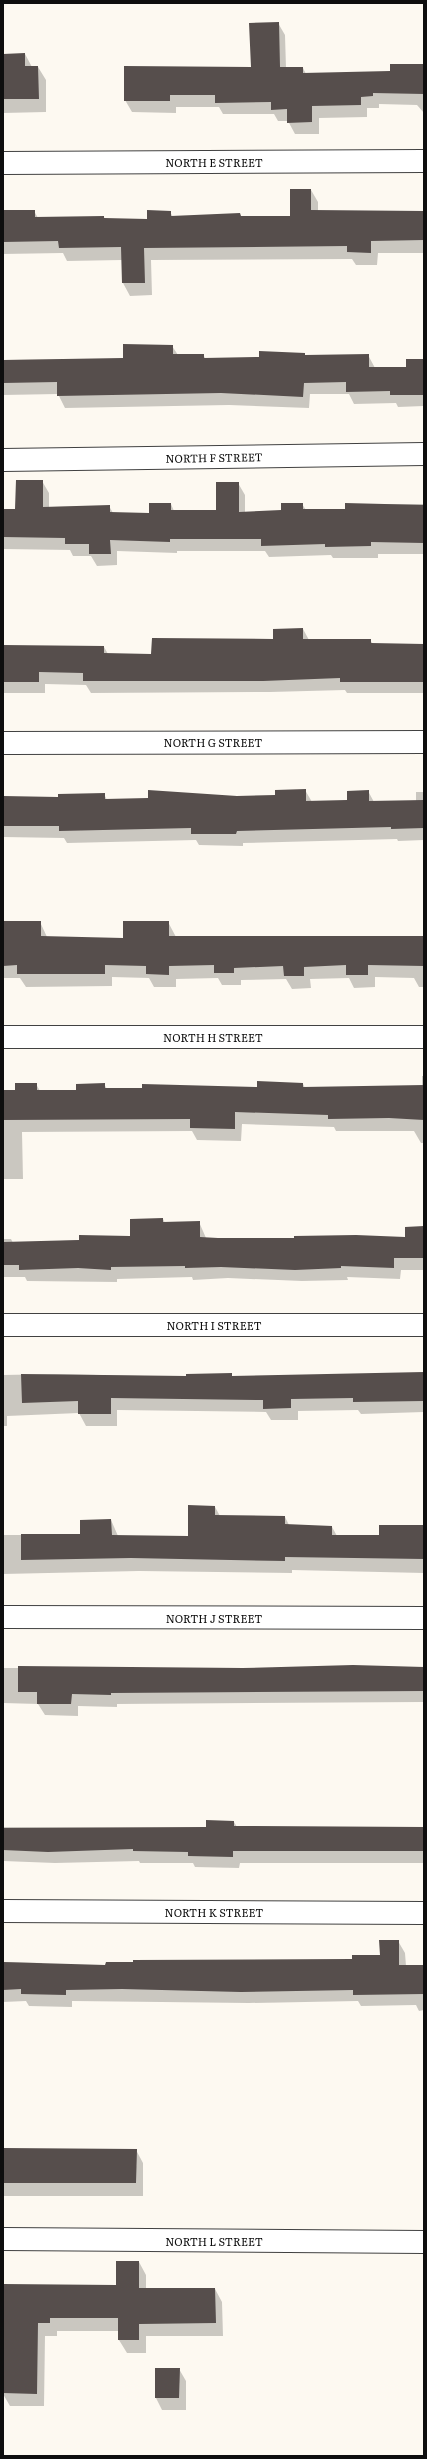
<svg xmlns="http://www.w3.org/2000/svg" width="427" height="2459" font-family="Literata,serif">
  <style>
    .shadow { fill: #0003 }
    .building { fill: #564e4c }
    .lines { fill: none; stroke-linecap: round; stroke-linejoin: round }
    .minor-casing { stroke: #414141; stroke-width: 24 }
    .minor { stroke: #fff; stroke-width: 22 }
    .labels { text-anchor: middle; dominant-baseline: central; stroke-width: 4; stroke-linejoin: round; paint-order: stroke }
    .street-label { font-size: 11px; fill: #0e0e0e; stroke: #fff }
  </style>
  <rect width="100%" height="100%" fill="#fdf9f1"/>
  <g class="shadow">
    <path d="M 278,23 L 285,35 L 286,68 L 303,68 L 306,74 L 391,72 L 424,65 L 424,113 L 417,105 L 379,104 L 379,108 L 367,108 L 367,117 L 319,118 L 319,134 L 295,134 L 288,121 L 278,121 L 274,114 L 223,114 L 219,107 L 176,107 L 176,113 L 132,112 L 125,100 L 252,68 Z"/>
    <path d="M 25,54 L 32,67 L 38,67 L 46,80 L 46,112 L 3,113 L 3,55 Z"/>
    <path d="M 311,190 L 318,202 L 318,211 L 424,211 L 424,253 L 378,253 L 377,265 L 356,265 L 352,259 L 151,260 L 152,295 L 130,296 L 123,283 L 122,260 L 67,261 L 63,253 L 3,254 L 3,211 L 34,211 L 38,218 L 104,217 L 105,219 L 148,220 L 170,212 L 173,217 L 291,217 Z"/>
    <path d="M 172,346 L 178,355 L 203,355 L 206,359 L 368,355 L 375,368 L 407,368 L 424,360 L 424,406 L 398,407 L 396,403 L 354,404 L 349,394 L 310,394 L 309,408 L 229,405 L 65,408 L 58,394 L 3,395 L 3,360 L 124,359 Z"/>
    <path d="M 42,481 L 49,493 L 49,507 L 109,506 L 113,513 L 150,514 L 171,504 L 174,511 L 217,511 L 238,483 L 245,495 L 245,512 L 282,511 L 302,504 L 306,510 L 346,510 L 346,504 L 424,504 L 424,554 L 378,554 L 378,558 L 333,558 L 331,555 L 269,557 L 265,551 L 177,551 L 177,553 L 117,551 L 117,565 L 97,566 L 91,556 L 73,556 L 70,550 L 3,549 L 3,510 L 16,510 Z"/>
    <path d="M 303,629 L 309,640 L 370,640 L 373,644 L 424,645 L 424,693 L 347,693 L 345,690 L 270,692 L 91,693 L 86,685 L 45,684 L 45,693 L 3,693 L 3,646 L 104,647 L 108,654 L 152,655 L 274,640 Z"/>
    <path d="M 305,790 L 312,802 L 348,801 L 368,791 L 374,802 L 416,801 L 416,792 L 424,792 L 424,840 L 398,841 L 397,839 L 243,843 L 243,846 L 199,845 L 196,840 L 67,843 L 64,838 L 3,837 L 3,797 L 59,798 L 104,794 L 107,800 L 276,796 Z"/>
    <path d="M 3,922 L 40,922 L 47,937 L 124,939 L 168,922 L 176,937 L 302,936 L 303,938 L 424,938 L 424,987 L 419,987 L 414,978 L 375,977 L 375,987 L 354,988 L 349,978 L 310,979 L 311,988 L 292,989 L 286,979 L 241,980 L 241,985 L 222,985 L 218,978 L 176,979 L 176,987 L 154,987 L 149,978 L 112,977 L 112,986 L 26,987 L 20,978 L 3,978 Z"/>
    <path d="M 422,1076 L 424,1076 L 424,1143 L 421,1143 L 414,1131 L 336,1131 L 334,1127 L 242,1124 L 241,1141 L 197,1140 L 192,1131 L 22,1132 L 23,1179 L 3,1179 L 3,1091 L 16,1091 L 36,1084 L 40,1091 L 77,1091 L 104,1084 L 107,1089 L 258,1088 L 303,1084 L 305,1088 L 422,1086 Z"/>
    <path d="M 163,1219 L 165,1223 L 199,1222 L 206,1238 L 218,1239 L 406,1238 L 424,1227 L 424,1270 L 401,1270 L 400,1279 L 347,1277 L 348,1280 L 302,1281 L 228,1278 L 193,1280 L 192,1277 L 117,1279 L 117,1282 L 27,1281 L 25,1277 L 3,1277 L 3,1239 L 11,1239 L 13,1243 L 131,1238 Z"/>
    <path d="M 56,1374 L 187,1377 L 231,1374 L 232,1377 L 424,1374 L 424,1412 L 361,1414 L 358,1410 L 298,1411 L 298,1420 L 271,1420 L 266,1412 L 117,1410 L 117,1426 L 86,1426 L 79,1413 L 7,1416 L 7,1426 L 3,1426 L 3,1375 Z"/>
    <path d="M 215,1507 L 220,1516 L 285,1517 L 289,1525 L 332,1527 L 337,1536 L 380,1536 L 423,1526 L 424,1520 L 424,1573 L 292,1570 L 292,1573 L 139,1571 L 3,1574 L 3,1535 L 81,1535 L 111,1520 L 118,1536 L 189,1537 Z"/>
    <path d="M 3,1668 L 424,1668 L 424,1702 L 117,1704 L 117,1707 L 78,1706 L 78,1716 L 45,1715 L 38,1704 L 3,1703 Z"/>
    <path d="M 234,1822 L 237,1827 L 424,1828 L 424,1863 L 240,1863 L 239,1868 L 195,1867 L 193,1863 L 140,1863 L 139,1861 L 55,1863 L 3,1861 L 3,1827 L 207,1828 Z"/>
    <path d="M 398,1941 L 405,1953 L 406,1966 L 424,1966 L 424,2010 L 419,2011 L 416,2005 L 361,2006 L 358,2001 L 249,2003 L 72,2001 L 72,2007 L 29,2006 L 26,2001 L 3,2002 L 3,1962 L 42,1963 L 43,1966 L 106,1966 L 353,1960 L 381,1956 Z"/>
    <path d="M 3,2149 L 136,2150 L 143,2163 L 143,2196 L 3,2196 Z"/>
    <path d="M 139,2262 L 146,2275 L 146,2289 L 215,2289 L 222,2302 L 223,2336 L 146,2336 L 146,2353 L 127,2353 L 119,2340 L 119,2331 L 57,2331 L 57,2336 L 45,2336 L 44,2406 L 10,2406 L 3,2394 L 3,2285 L 117,2286 Z"/>
    <path d="M 179,2369 L 186,2381 L 186,2410 L 162,2410 L 156,2398 Z"/>
  </g>
  <g class="building">
    <path d="M 279,22 L 280,67 L 303,67 L 303,73 L 390,71 L 390,64 L 424,64 L 424,94 L 373,93 L 373,96 L 361,97 L 361,105 L 312,106 L 312,122 L 287,123 L 287,109 L 271,110 L 271,102 L 215,103 L 215,95 L 170,95 L 170,101 L 124,101 L 124,66 L 251,67 L 249,23 Z"/>
    <path d="M 25,53 L 25,66 L 38,66 L 39,99 L 3,99 L 3,54 Z"/>
    <path d="M 290,189 L 311,189 L 311,210 L 424,211 L 424,240 L 371,241 L 371,253 L 347,252 L 347,246 L 144,248 L 145,283 L 122,283 L 121,247 L 59,248 L 58,241 L 3,242 L 3,210 L 35,210 L 35,217 L 104,216 L 104,218 L 147,219 L 147,210 L 171,211 L 171,216 L 240,213 L 241,216 L 290,216 Z"/>
    <path d="M 123,344 L 173,345 L 173,354 L 204,354 L 204,358 L 259,357 L 259,351 L 305,353 L 305,355 L 369,354 L 369,367 L 406,367 L 406,359 L 424,359 L 424,395 L 390,395 L 390,391 L 346,392 L 346,382 L 304,383 L 303,397 L 221,393 L 57,396 L 57,382 L 3,383 L 3,360 L 123,358 Z"/>
    <path d="M 16,480 L 43,480 L 43,507 L 110,505 L 110,512 L 149,513 L 149,503 L 171,503 L 171,510 L 216,510 L 216,482 L 239,482 L 239,512 L 281,510 L 281,503 L 303,503 L 303,509 L 345,509 L 345,503 L 424,505 L 424,543 L 371,542 L 371,546 L 325,547 L 325,544 L 261,546 L 261,539 L 170,539 L 170,542 L 110,540 L 111,554 L 89,554 L 89,544 L 65,544 L 65,538 L 3,537 L 3,509 L 15,509 Z"/>
    <path d="M 303,628 L 303,639 L 371,639 L 371,643 L 424,644 L 424,682 L 340,682 L 340,678 L 263,681 L 83,681 L 83,673 L 39,672 L 39,682 L 3,682 L 3,645 L 104,646 L 104,653 L 151,654 L 152,638 L 273,639 L 273,629 Z"/>
    <path d="M 306,789 L 306,801 L 347,800 L 347,791 L 369,790 L 369,801 L 424,800 L 424,828 L 391,829 L 391,827 L 237,831 L 236,834 L 191,834 L 191,828 L 59,831 L 59,826 L 3,826 L 3,796 L 58,797 L 58,794 L 105,793 L 105,799 L 148,798 L 148,790 L 237,796 L 275,795 L 275,790 Z"/>
    <path d="M 3,921 L 41,921 L 41,936 L 123,938 L 123,921 L 169,921 L 169,936 L 424,936 L 424,966 L 368,965 L 368,975 L 346,975 L 346,965 L 304,967 L 304,976 L 284,976 L 283,966 L 234,968 L 234,973 L 214,973 L 214,965 L 169,966 L 169,975 L 146,974 L 146,966 L 105,965 L 105,974 L 17,974 L 17,965 L 3,966 Z"/>
    <path d="M 257,1081 L 303,1083 L 303,1087 L 424,1085 L 424,1120 L 389,1118 L 328,1119 L 328,1115 L 235,1112 L 235,1129 L 190,1128 L 190,1119 L 3,1120 L 3,1090 L 15,1090 L 15,1083 L 37,1083 L 37,1090 L 76,1090 L 76,1084 L 105,1083 L 105,1088 L 142,1088 L 142,1084 L 257,1087 Z"/>
    <path d="M 163,1218 L 163,1222 L 200,1221 L 200,1237 L 218,1238 L 294,1238 L 294,1236 L 356,1235 L 405,1237 L 405,1227 L 424,1226 L 424,1258 L 394,1258 L 394,1268 L 341,1266 L 341,1268 L 295,1270 L 221,1267 L 185,1268 L 185,1266 L 111,1267 L 111,1270 L 78,1268 L 19,1270 L 19,1265 L 3,1265 L 3,1242 L 79,1240 L 79,1235 L 130,1236 L 130,1219 Z"/>
    <path d="M 424,1372 L 424,1401 L 353,1402 L 353,1398 L 291,1399 L 291,1408 L 263,1409 L 263,1400 L 111,1398 L 111,1414 L 78,1414 L 78,1401 L 22,1403 L 21,1374 L 186,1376 L 186,1374 L 232,1373 L 232,1376 Z"/>
    <path d="M 188,1505 L 215,1506 L 215,1515 L 285,1516 L 285,1524 L 332,1526 L 332,1535 L 379,1535 L 379,1525 L 424,1525 L 424,1559 L 285,1557 L 285,1561 L 131,1558 L 21,1560 L 21,1534 L 80,1534 L 80,1520 L 111,1519 L 112,1535 L 188,1536 Z"/>
    <path d="M 353,1665 L 424,1667 L 424,1691 L 111,1693 L 111,1695 L 72,1694 L 71,1704 L 37,1704 L 37,1692 L 18,1692 L 18,1666 L 243,1668 Z"/>
    <path d="M 206,1820 L 234,1821 L 234,1826 L 424,1827 L 424,1851 L 233,1851 L 233,1857 L 188,1856 L 188,1852 L 133,1851 L 133,1849 L 48,1852 L 3,1850 L 3,1828 L 206,1827 Z"/>
    <path d="M 379,1940 L 399,1940 L 399,1965 L 424,1965 L 424,1994 L 353,1995 L 353,1990 L 241,1992 L 122,1989 L 66,1990 L 66,1995 L 21,1994 L 21,1989 L 3,1990 L 3,1962 L 105,1965 L 106,1962 L 133,1962 L 133,1960 L 352,1959 L 352,1955 L 380,1955 Z"/>
    <path d="M 3,2148 L 137,2149 L 136,2183 L 3,2183 Z"/>
    <path d="M 116,2261 L 139,2261 L 139,2288 L 215,2288 L 216,2323 L 139,2324 L 139,2340 L 118,2340 L 118,2318 L 50,2318 L 50,2323 L 38,2323 L 37,2394 L 3,2393 L 3,2284 L 116,2285 Z"/>
    <path d="M 155,2368 L 180,2368 L 179,2398 L 155,2398 Z"/>
  </g>
  <g class="lines">
    <g class="minor-casing">
      <g id="minor">
        <path d="M 3,163 L 424,161"/>
        <path d="M 3,460 L 424,454"/>
        <path d="M 3,743 L 424,742"/>
        <path d="M 3,1037 L 424,1037"/>
        <path d="M 3,1325 L 424,1325"/>
        <path d="M 3,1617 L 424,1618"/>
        <path d="M 3,1911 L 424,1913"/>
        <path d="M 3,2239 L 424,2242"/>
      </g>
    </g>
    <use href="#minor" class="minor"/>
  </g>
  <g class="labels">
    <g class="street-label">
      <text x="214" y="162">NORTH E STREET</text>
      <text transform="translate(214 457) rotate(-1)">NORTH F STREET</text>
      <text x="213" y="742">NORTH G STREET</text>
      <text x="213" y="1037">NORTH H STREET</text>
      <text x="214" y="1325">NORTH I STREET</text>
      <text x="214" y="1618">NORTH J STREET</text>
      <text x="214" y="1912">NORTH K STREET</text>
      <text x="214" y="2241">NORTH L STREET</text>
    </g>
  </g>
  <rect width="427" height="2459" fill="none" stroke="#0e0e0e" stroke-width="8"/>
</svg>
